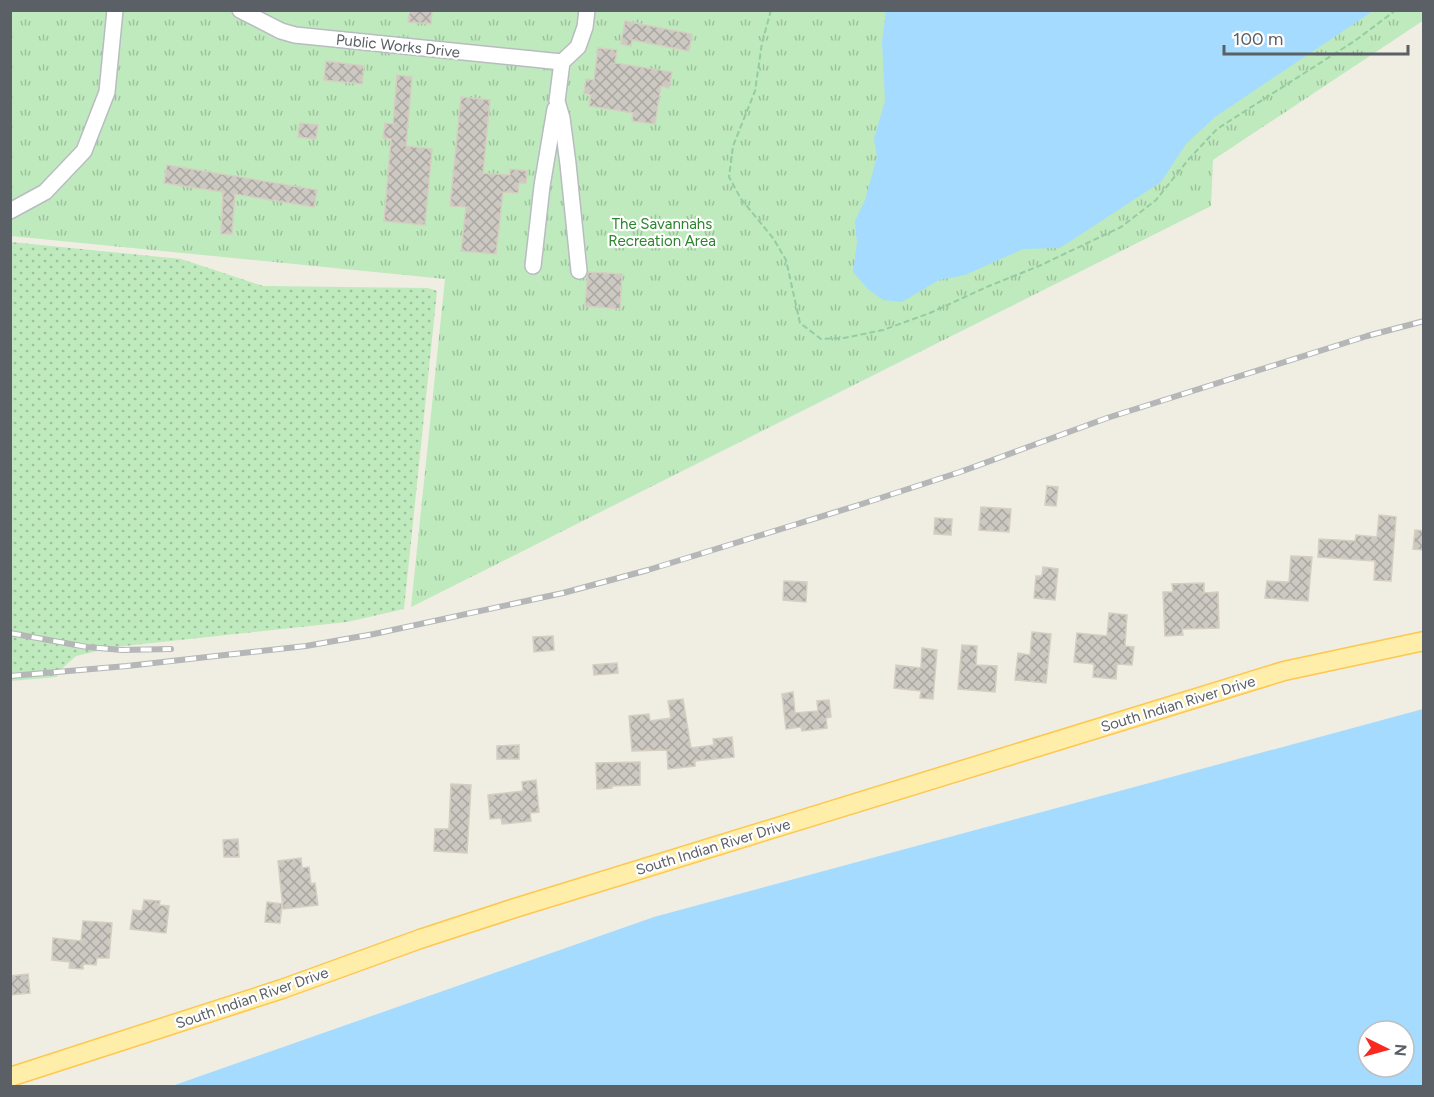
<svg xmlns="http://www.w3.org/2000/svg" width="1434" height="1097" font-family="Figtree,sans-serif">
  <style>
    .grass { fill: url(#grass-dots) }
    .park { fill: url(#park-tufts) }
    .water { fill: #a4dbff; fill-rule: evenodd }
    .building { fill: url(#building-cross-hatch); stroke: #d5cec1; stroke-width: 1.5 }
    .lines { fill: none; stroke-linecap: round; stroke-linejoin: round }
    .minor-casing { stroke: #b8bcc1; stroke-width: 18 }
    .major-casing { stroke: #ffc74d; stroke-width: 21 }
    .path { stroke: #95cca3; stroke-width: 2; stroke-dasharray: 6 3; stroke-linecap: butt }
    .minor { stroke: #fff; stroke-width: 15 }
    .major { stroke: #ffeea9; stroke-width: 18 }
    .rail-casing { stroke: #b5b6b7; stroke-width: 6 }
    .rail { stroke: #fff; stroke-width: 4; stroke-dasharray: 11; stroke-linecap: butt }
    .labels { text-anchor: middle; dominant-baseline: central; stroke-width: 4.5; stroke-linejoin: round; paint-order: stroke }
    .street-label { font-size: 15px; fill: #5b6066; stroke: #fff }
    .park-label { font-size: 15px; fill: #2c842d; stroke: #fff }
  </style>
  <defs>
    <pattern id="grass-dots" width="8" height="8" patternUnits="userSpaceOnUse" patternTransform="scale(1.5)"><rect width="8" height="8" fill="#bfeabd"/><path d="M2 2h.1M6 6h.1" fill="none" stroke="#9ec19d" stroke-width="1.8" stroke-linecap="round"/></pattern>
    <pattern id="park-tufts" width="24" height="20" patternUnits="userSpaceOnUse" patternTransform="scale(1.5)"><rect width="24" height="20" fill="#bfeabd"/><path d="M3 7l-1-3M5 7V3M7 7l1-3M15 17l-1-3M17 17v-4M19 17l1-3" fill="none" stroke="#9ec19d"/></pattern>
    <pattern id="building-cross-hatch" width="8" height="8" patternUnits="userSpaceOnUse" patternTransform="scale(1.5)"><rect width="8" height="8" fill="#cdc9c2"/><path d="M0 0l8 8M0 8l8-8" fill="none" stroke="#a9a7a1"/></pattern>
  </defs>
  <rect width="100%" height="100%" fill="#f0ede3"/>
  <path class="grass" d="M 11,242 L 181,259 L 263,286 L 428,288 L 437,291 L 404,609 L 347,622 L 115,647 L 76,656 L 58,672 L 57,677 L 11,681 Z"/>
  <path class="park" d="M 1423,10 L 1424,20 L 1213,160 L 1211,206 L 411,607 L 445,279 L 11,236 L 10,11 Z"/>
  <g class="water">
    <path d="M 886,11 L 886,10 L 1373,11 L 1215,117 L 1186,144 L 1161,182 L 1060,248 L 1023,249 L 965,275 L 939,280 L 902,302 L 883,300 L 869,290 L 853,272 L 857,242 L 855,221 L 865,200 L 877,157 L 874,139 L 885,101 L 882,42 Z"/>
    <path d="M 1423,709 L 1423,1086 L 172,1086 L 654,917 ZM 1368,1031 L 1404,1031 L 1404,1067 L 1368,1067 Z"/>
  </g>
  <g class="building">
    <path d="M 410,10 L 432,10 L 431,24 L 408,22 Z"/>
    <path d="M 625,21 L 692,34 L 689,51 L 632,40 L 631,46 L 621,44 Z"/>
    <path d="M 598,48 L 617,50 L 615,63 L 672,72 L 669,88 L 661,86 L 655,124 L 632,121 L 633,113 L 589,106 L 591,95 L 584,93 L 586,79 L 594,80 Z"/>
    <path d="M 326,61 L 364,66 L 362,84 L 324,80 Z"/>
    <path d="M 397,75 L 412,77 L 406,146 L 432,149 L 425,225 L 384,221 L 391,139 L 383,138 L 385,123 L 393,124 Z"/>
    <path d="M 461,97 L 490,100 L 483,173 L 510,175 L 510,169 L 527,171 L 526,183 L 519,183 L 518,193 L 503,192 L 496,254 L 461,251 L 466,207 L 450,206 Z"/>
    <path d="M 300,123 L 318,125 L 316,139 L 298,137 Z"/>
    <path d="M 167,165 L 317,190 L 314,207 L 235,194 L 232,234 L 221,234 L 223,192 L 164,183 Z"/>
    <path d="M 588,272 L 622,274 L 620,309 L 585,306 Z"/>
    <path d="M 1047,486 L 1058,487 L 1056,506 L 1045,505 Z"/>
    <path d="M 981,507 L 1011,509 L 1009,532 L 979,530 Z"/>
    <path d="M 1379,515 L 1396,517 L 1391,581 L 1374,580 L 1375,561 L 1318,557 L 1319,539 L 1355,541 L 1356,535 L 1377,537 Z"/>
    <path d="M 935,518 L 952,519 L 951,535 L 934,534 Z"/>
    <path d="M 1415,530 L 1424,531 L 1424,550 L 1413,549 Z"/>
    <path d="M 1291,556 L 1312,557 L 1308,601 L 1265,598 L 1267,581 L 1289,582 Z"/>
    <path d="M 1043,567 L 1058,569 L 1055,600 L 1034,598 L 1036,576 L 1042,576 Z"/>
    <path d="M 784,581 L 807,582 L 806,602 L 783,600 Z"/>
    <path d="M 1204,583 L 1204,593 L 1218,592 L 1219,628 L 1182,629 L 1183,635 L 1165,636 L 1163,592 L 1173,592 L 1172,584 Z"/>
    <path d="M 1109,613 L 1127,615 L 1125,646 L 1134,647 L 1132,665 L 1117,664 L 1116,679 L 1093,677 L 1094,664 L 1074,662 L 1077,633 L 1107,636 Z"/>
    <path d="M 1032,632 L 1051,634 L 1046,683 L 1015,680 L 1018,653 L 1030,655 Z"/>
    <path d="M 553,636 L 554,650 L 534,652 L 533,637 Z"/>
    <path d="M 962,645 L 977,646 L 976,665 L 997,666 L 995,692 L 958,689 Z"/>
    <path d="M 922,648 L 937,650 L 933,699 L 920,698 L 921,691 L 894,688 L 896,665 L 921,668 Z"/>
    <path d="M 617,663 L 618,673 L 594,675 L 593,665 Z"/>
    <path d="M 793,692 L 795,713 L 818,711 L 817,701 L 829,700 L 831,717 L 826,718 L 827,728 L 802,731 L 801,727 L 786,729 L 782,694 Z"/>
    <path d="M 683,699 L 691,748 L 714,745 L 713,739 L 732,737 L 734,757 L 695,761 L 695,766 L 668,769 L 667,750 L 632,751 L 629,716 L 649,714 L 650,721 L 671,718 L 668,701 Z"/>
    <path d="M 519,745 L 519,759 L 497,759 L 497,746 Z"/>
    <path d="M 640,762 L 640,785 L 612,786 L 612,788 L 597,789 L 596,763 Z"/>
    <path d="M 536,780 L 539,812 L 530,813 L 531,821 L 502,824 L 501,818 L 490,819 L 488,795 L 523,791 L 522,782 Z"/>
    <path d="M 451,784 L 471,785 L 467,853 L 434,851 L 435,829 L 449,829 Z"/>
    <path d="M 238,839 L 239,857 L 224,857 L 223,840 Z"/>
    <path d="M 301,858 L 302,868 L 309,867 L 311,884 L 315,883 L 318,905 L 283,909 L 278,861 Z"/>
    <path d="M 144,900 L 160,901 L 159,905 L 169,906 L 166,933 L 130,929 L 133,910 L 142,911 Z"/>
    <path d="M 267,902 L 282,904 L 280,923 L 265,922 Z"/>
    <path d="M 83,921 L 112,923 L 109,958 L 97,958 L 96,965 L 83,964 L 83,969 L 69,968 L 70,962 L 52,960 L 53,938 L 81,941 Z"/>
    <path d="M 28,974 L 30,993 L 10,995 L 10,976 Z"/>
  </g>
  <g class="lines">
    <g class="minor-casing">
      <g id="minor">
        <path d="M 240,10 L 281,31 L 295,35 L 562,62"/>
        <path d="M 10,211 L 45,192 L 84,151 L 107,92 L 115,10"/>
        <path d="M 533,266 L 542,186 L 555,109"/>
        <path d="M 579,271 L 568,164 L 562,118 L 557,101 L 562,62 L 578,47 L 585,27 L 587,10"/>
      </g>
    </g>
    <g class="major-casing">
      <path id="major" d="M 10,1077 L 282,989 L 420,939 L 515,908 L 1284,671 L 1424,641"/>
    </g>
    <path class="path" d="M 771,10 L 762,43 L 755,91 L 733,146 L 729,177 L 741,199 L 773,238 L 786,260 L 800,323 L 821,339 L 844,338 L 883,330 L 930,313 L 989,286 L 1039,266 L 1121,227 L 1156,200 L 1188,160 L 1217,129 L 1356,40 L 1396,10"/>
    <use href="#minor" class="minor"/>
    <use href="#major" class="major"/>
    <g class="rail-casing">
      <g id="rail">
        <path d="M 10,633 L 87,647 L 122,650 L 171,649"/>
        <path d="M 10,676 L 127,666 L 306,646 L 374,634 L 563,593 L 648,570 L 865,503 L 960,472 L 1107,418 L 1367,336 L 1424,321"/>
      </g>
    </g>
    <use href="#rail" class="rail"/>
  </g>
  <g class="labels">
    <g class="street-label">
      <text transform="translate(398 46) rotate(6)">Public Works Drive</text>
      <text transform="translate(1178 704) rotate(-17)">South Indian River Drive</text>
      <text transform="translate(713 847) rotate(-17)">South Indian River Drive</text>
      <text transform="translate(252 998) rotate(-19)">South Indian River Drive</text>
    </g>
    <g class="park-label">
      <text x="662" y="224">The Savannahs<tspan x="662" dy="17">Recreation Area</tspan></text>
    </g>
  </g>
  <rect width="1434" height="1097" fill="none" stroke="#5b6066" stroke-width="24"/>
  <g transform="translate(1386 1049) rotate(95)"><circle r="28" fill="#ffffff" stroke="#bdbfc2" stroke-width="1.5"/>
  <path d="M0-4.5L10 22L0 15L-10 22Z" fill="#fa281f"/>
  <text y="-9" font-size="16" font-weight="bold" text-anchor="middle" fill="#5b6066">N</text>
  </g>
  <path d="M1224 45v9h184v-9" fill="none" stroke="#5b6066" stroke-width="3"/>
  <text x="1233" y="45" font-size="18" fill="#5b6066" stroke="#ffffff" stroke-width="4.5" paint-order="stroke">100 m</text>
</svg>
